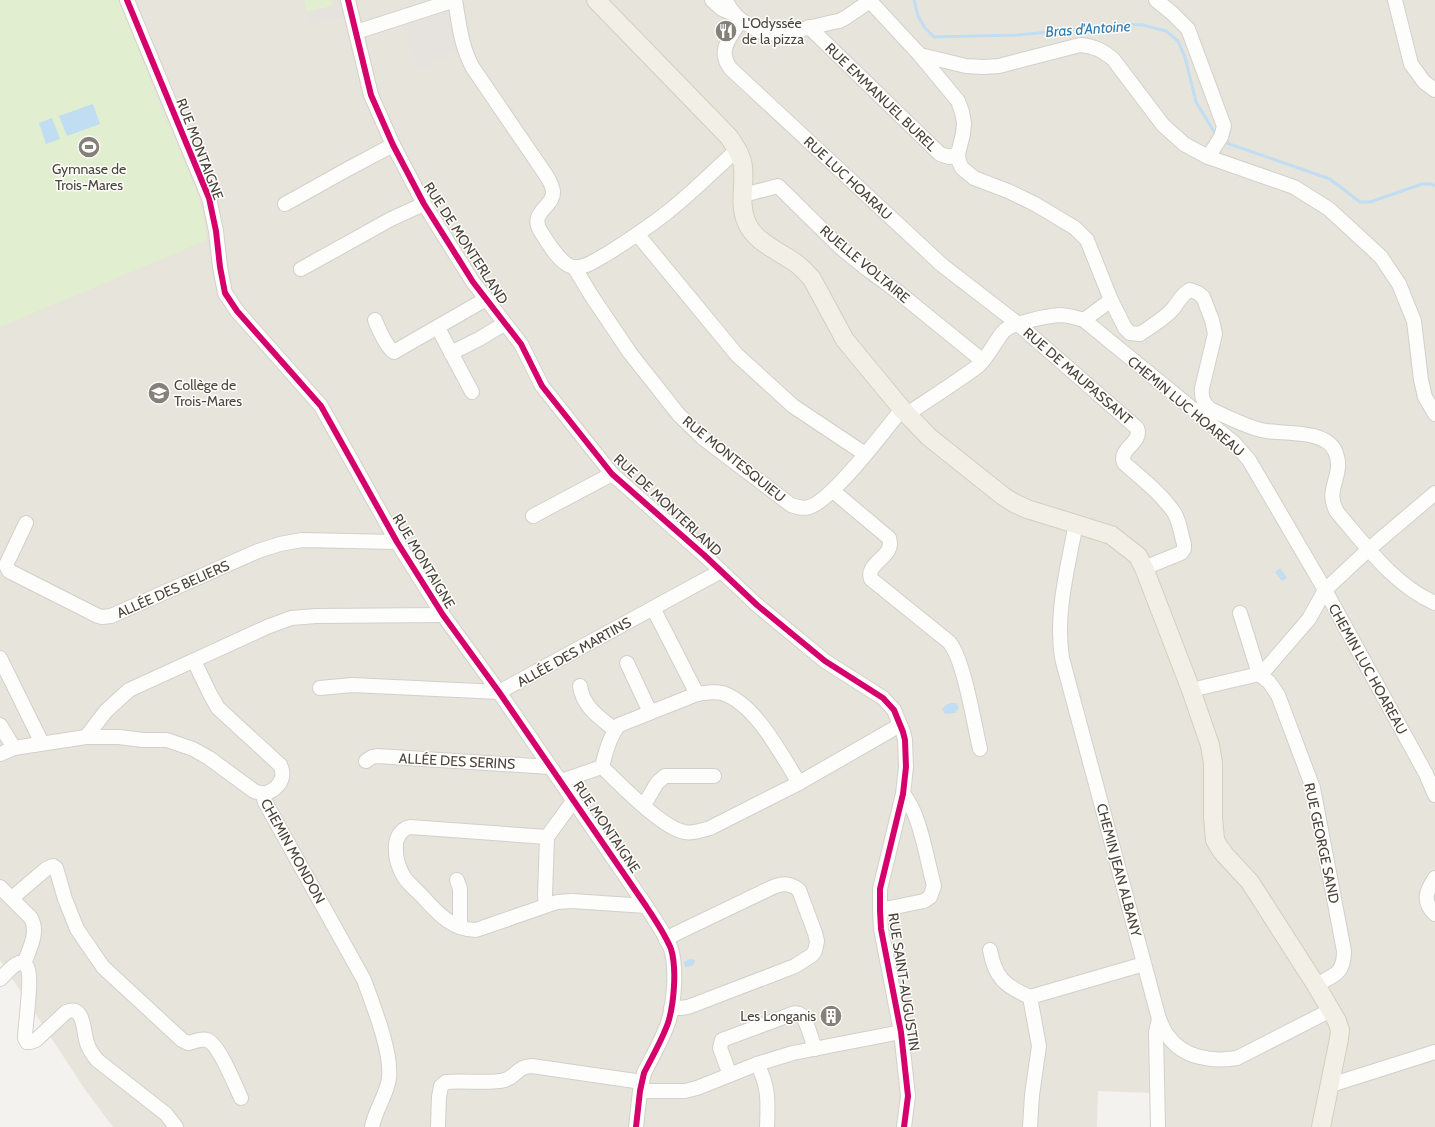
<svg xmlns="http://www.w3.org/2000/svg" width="1435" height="1127" font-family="Cabin,sans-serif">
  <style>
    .residential { fill: #e7e4dc }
    .green { fill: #e1eecf }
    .parking { fill: #e6e3df }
    .water { fill: #c0ddf1 }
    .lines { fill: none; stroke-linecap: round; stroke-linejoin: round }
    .stream { stroke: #c0ddf1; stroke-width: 3 }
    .minor-casing { stroke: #d2d0cb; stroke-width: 16 }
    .major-casing { stroke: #d6cebb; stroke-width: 20 }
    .minor { stroke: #fdfdfc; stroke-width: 14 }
    .major { stroke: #f2efe6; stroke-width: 18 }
    .cycleway-casing { stroke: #fff; stroke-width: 8 }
    .cycleway { stroke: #d6006c; stroke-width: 6 }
    .labels { text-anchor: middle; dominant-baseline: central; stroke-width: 3; stroke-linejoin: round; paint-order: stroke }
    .poi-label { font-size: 14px; fill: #4b4439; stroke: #fff; text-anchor: start }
    .street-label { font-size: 14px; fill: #4b4439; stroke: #fff }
    .water-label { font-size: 15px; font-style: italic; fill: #2e7ab2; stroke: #fff }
  </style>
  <rect width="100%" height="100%" fill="#f4f2ee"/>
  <path class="residential" d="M 0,0 L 1435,0 L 1435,1127 L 1153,1127 L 1153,1093 L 1098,1091 L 1097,1127 L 113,1127 L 86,1091 L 0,960 Z"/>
  <g class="green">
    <path d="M 0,0 L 119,0 L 161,107 L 195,188 L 203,213 L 207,240 L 0,327 Z"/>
    <path d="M 304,0 L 332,0 L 334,6 L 307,12 Z"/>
  </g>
  <g class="parking">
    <path d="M 332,0 L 340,0 L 344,17 L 311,25 L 307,12 L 333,6 Z"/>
    <path d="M 445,8 L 457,46 L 454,52 L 419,71 L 405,31 L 411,24 L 409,21 Z"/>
  </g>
  <g class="water">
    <path d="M 93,104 L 100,124 L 67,136 L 59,116 Z"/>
    <path d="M 52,118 L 60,139 L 46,144 L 39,123 Z"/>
    <path d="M 1280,568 L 1287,578 L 1282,581 L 1275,572 Z"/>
    <path d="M 951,703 L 956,703 L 959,708 L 955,713 L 945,714 L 942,709 L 946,705 Z"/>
    <path d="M 690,959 L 695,960 L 695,962 L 692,966 L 685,967 L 684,962 Z"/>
  </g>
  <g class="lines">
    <g class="stream">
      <path d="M 914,0 L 918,16 L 925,28 L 934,37 L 1017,35 L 1092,28 L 1118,24 L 1143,25 L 1166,31 L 1178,41 L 1185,57 L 1196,102 L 1216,135"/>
      <path d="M 1224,142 L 1330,179 L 1360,202 L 1370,202 L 1422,184 L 1431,184 L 1435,186"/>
    </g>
    <g class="minor-casing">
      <g id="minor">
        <path d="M 127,0 L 209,198 L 216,231 L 220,267 L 225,293 L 237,311 L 321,406 L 397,542 L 443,615 L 499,692 L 646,906 C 655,920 665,934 671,949 C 677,968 674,1004 668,1023 C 662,1040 652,1057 644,1073 L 640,1091 L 636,1127"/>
        <path d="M 348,0 L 371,95 L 393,145 L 424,204 L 473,282 L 521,344 L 542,386 L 612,474 L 704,555 L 757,605 L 825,661 L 883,698 L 894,710 L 903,732 L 905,740 L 906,767 L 903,794 L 880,889 L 880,910 L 881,929 L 901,1032 L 908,1096 L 904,1127"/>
        <path d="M 455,0 C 459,23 461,47 473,68 L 546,175 C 549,180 553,186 553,192 C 554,207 528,212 541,232 C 548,243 560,264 573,267 C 585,269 597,259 607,254 C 627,241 646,229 665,214 C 690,195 713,171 737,150"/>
        <path d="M 712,0 L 722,9 L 733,14"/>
        <path d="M 726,0 C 729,8 734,14 741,20 C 731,36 716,51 731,69 L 942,265 L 1017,323 L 1137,428 C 1143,443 1118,448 1124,463 C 1141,478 1162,494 1175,514 C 1180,523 1181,535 1184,544 L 1184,549 L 1181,553 L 1144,568"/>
        <path d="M 869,0 L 920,55 L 958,101 L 962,112 L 964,123 L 963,134 L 958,154 L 959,162 L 962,168 L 974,178 L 1008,191 L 1035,204 L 1075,228 L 1087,240 L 1111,300 L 1125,328 L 1130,333 L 1140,334 C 1150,327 1162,320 1171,311 C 1177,305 1181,294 1190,290 L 1198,293 L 1203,297 L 1212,320 L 1215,334 L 1202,388 C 1201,397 1203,403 1210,409 C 1225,416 1245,426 1261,430 C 1280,435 1324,428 1335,451 C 1346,475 1323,489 1337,512 C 1366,546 1394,585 1435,603"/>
        <path d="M 1156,0 L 1172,13 L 1188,29 L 1224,126 L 1221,137 L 1208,157"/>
        <path d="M 1395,0 L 1411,64 L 1424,82 L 1435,90"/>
        <path d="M 741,20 C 748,24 755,30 762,32 C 781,38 819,24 839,21 L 845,18 L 870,1"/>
        <path d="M 809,27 L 940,154 L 949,157 L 958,154"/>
        <path d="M 356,32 L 455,0"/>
        <path d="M 920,55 L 966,66 L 983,67 L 999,66 L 1080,45 C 1094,46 1102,50 1113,59 L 1163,125 L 1184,144 L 1208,157 L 1294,187 L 1329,209 L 1381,257 L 1399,284 L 1414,321 L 1421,380 L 1425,397 L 1435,414"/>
        <path d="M 743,193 L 751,193 L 778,186 L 841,248 L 867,269 L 898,292 L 983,361"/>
        <path d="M 285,204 L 346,170 L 393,145"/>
        <path d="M 638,235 L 737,355 L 793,406 L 865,454"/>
        <path d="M 574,267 L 591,295 L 630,353 L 679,415 L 704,439 L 791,505 C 797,507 803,509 809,507 C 832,501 885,430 902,409"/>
        <path d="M 301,269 L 391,219 L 424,204"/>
        <path d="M 375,320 C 378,328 387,348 394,352 L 486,299"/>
        <path d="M 1084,320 L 1111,300"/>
        <path d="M 438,328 L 472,392"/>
        <path d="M 451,353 L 479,339 L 504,324"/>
        <path d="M 907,414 C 931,398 955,383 978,366 C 989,356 994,343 1003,332 C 1010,323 1048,316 1060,315 C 1069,315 1076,318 1084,320 L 1234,443 L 1249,460 L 1325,590 L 1426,774 L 1435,795"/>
        <path d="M 833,491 L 889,538 C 896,557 865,562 871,579 L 949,642 C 964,659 974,724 980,749"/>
        <path d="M 533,516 L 612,474"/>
        <path d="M 26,523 L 6,565 L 9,571 L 98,616 L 102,617 L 111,616 L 258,551 L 280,544 L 302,540 L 397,542"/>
        <path d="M 1076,523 C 1068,567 1055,613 1062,658 L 1159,1019 C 1162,1025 1164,1032 1168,1036 C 1183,1058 1212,1062 1237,1058 L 1331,1010"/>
        <path d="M 653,608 L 697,694"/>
        <path d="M 1240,613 L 1259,674 L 1269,682 L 1278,695 L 1313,788 L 1344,951 C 1344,974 1334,975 1316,985"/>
        <path d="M 0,658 L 42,743"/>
        <path d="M 627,663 L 650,712"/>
        <path d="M 580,686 C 583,707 599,717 615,730"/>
        <path d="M 320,688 L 352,685 L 499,692 L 721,571"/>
        <path d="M 1191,690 L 1259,674 L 1265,670 L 1309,619 L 1325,590 L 1369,549 L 1435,493"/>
        <path d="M 0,725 L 14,748"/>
        <path d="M 86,737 L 106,711 L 129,690 L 267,627 L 291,618 L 316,616 L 443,615"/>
        <path d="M 0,754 L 14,748 L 86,737 L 119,737 L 143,740 L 167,740 L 193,749 L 209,758 L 254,791 C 270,799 289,781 280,765 L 218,708 L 210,694 L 194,661"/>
        <path d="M 366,761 L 372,757 L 377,756 L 550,767"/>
        <path d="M 602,767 C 620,784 663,829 685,832 C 694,834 702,830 710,828 L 799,783 L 900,725"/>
        <path d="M 602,767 C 605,754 610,735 619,725 L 697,694 C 705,693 714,691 722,693 C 755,703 781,754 799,783"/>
        <path d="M 561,781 L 602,767"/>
        <path d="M 263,794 L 265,802 L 364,980 C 373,1005 392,1052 389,1078 C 387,1095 375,1110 372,1127"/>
        <path d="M 574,800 L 547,837 L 410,827 C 389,832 395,862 404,877 C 408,883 415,889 421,895 C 436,911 451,930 476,930 L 557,902 L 572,901 L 646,906"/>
        <path d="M 644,805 L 657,783 L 665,776 L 714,776"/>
        <path d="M 1435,878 C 1426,891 1422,902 1435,914"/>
        <path d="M 457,880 L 460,889 L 460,927"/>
        <path d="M 0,887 L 31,918 C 39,933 29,949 24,964"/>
        <path d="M 12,898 L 46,869 L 53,866 L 56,868 L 65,899 L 77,929 L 103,967 L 182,1040 L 188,1043 C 194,1042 201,1038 207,1040 C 219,1044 235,1085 241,1098"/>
        <path d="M 546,905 L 545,895 L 547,837"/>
        <path d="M 880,910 L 924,901 L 930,897 L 934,886 C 927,861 920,812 903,794"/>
        <path d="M 666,940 L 675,934 L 773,887 C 784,883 790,883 799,890 L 815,933 L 817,941 L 815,951 L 812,955 L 795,966 L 688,1007 L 680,1008 L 671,1008"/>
        <path d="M 990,950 C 995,978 1005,986 1030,997 L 1039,1046 L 1032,1095 L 1030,1127"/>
        <path d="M 0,979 C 5,975 12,965 19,963 C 22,963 26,964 27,967 C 33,976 25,1025 25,1038 L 27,1042 L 30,1042 L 36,1040 L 66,1012 C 85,1004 83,1032 87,1043 C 89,1050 93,1055 97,1060 L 166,1114 L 176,1127"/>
        <path d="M 1030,997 L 1144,964"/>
        <path d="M 757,1064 C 769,1086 768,1102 767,1127"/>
        <path d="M 730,1075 L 720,1048 L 722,1040 L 792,1014 C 795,1013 799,1013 801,1015 C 807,1020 812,1041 815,1049"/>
        <path d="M 1331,1083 L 1337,1083 L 1435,1052"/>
        <path d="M 640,1091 L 685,1091 L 697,1088 L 757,1064 L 793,1053 L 901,1032"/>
        <path d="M 438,1127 L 439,1097 L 441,1086 L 446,1082 C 463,1080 490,1084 505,1080 C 517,1076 516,1067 532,1066 L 642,1082"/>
        <path d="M 1158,1127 L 1156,1032 L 1159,1019"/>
      </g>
    </g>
    <g class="major-casing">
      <path id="major" d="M 596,0 L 729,137 C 735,146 742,156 743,167 C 745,185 739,204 746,221 C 754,242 779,251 797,264 C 802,268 807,273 812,279 L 845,340 L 902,409 L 929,437 L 1003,496 L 1014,503 L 1027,509 L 1111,535 L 1138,556 L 1144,568 L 1191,690 L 1210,745 L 1213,763 L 1213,817 L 1215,840 L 1219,847 L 1225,855 L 1250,882 L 1316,985 L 1337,1021 L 1340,1030 L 1339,1039 L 1321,1127"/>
    </g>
    <use href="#minor" class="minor"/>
    <use href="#major" class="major"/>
    <g class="cycleway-casing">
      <g id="cycleway">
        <path d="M 127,0 L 209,198 L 216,231 L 220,267 L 225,293 L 237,311 L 321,406 L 397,542 L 443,615 L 499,692 L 646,906 C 655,920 665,934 671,949 C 677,968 674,1004 668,1023 C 662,1040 652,1057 644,1073 L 640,1091 L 636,1127"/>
        <path d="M 348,0 L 371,95 L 393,145 L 424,204 L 473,282 L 521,344 L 542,386 L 612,474 L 704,555 L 757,605 L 825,661 L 883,698 L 894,710 L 903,732 L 905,740 L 906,767 L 903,794 L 880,889 L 880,910 L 881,929 L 901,1032 L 908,1096 L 904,1127"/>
      </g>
    </g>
    <use href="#cycleway" class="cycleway"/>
  </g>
  <defs>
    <g id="restaurant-disc" transform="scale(1.15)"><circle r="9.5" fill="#868178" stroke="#fff"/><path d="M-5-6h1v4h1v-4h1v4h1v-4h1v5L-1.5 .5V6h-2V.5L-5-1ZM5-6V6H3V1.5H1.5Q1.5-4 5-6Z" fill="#fff"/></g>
    <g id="stadium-disc" transform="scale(1.15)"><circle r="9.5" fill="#868178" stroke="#fff"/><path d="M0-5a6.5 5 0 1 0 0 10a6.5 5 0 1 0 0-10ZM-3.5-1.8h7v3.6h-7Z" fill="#fff"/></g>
    <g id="school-disc" transform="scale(1.15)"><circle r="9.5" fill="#868178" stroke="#fff"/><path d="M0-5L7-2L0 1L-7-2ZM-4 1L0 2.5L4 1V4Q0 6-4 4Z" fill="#fff"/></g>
    <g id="building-disc" transform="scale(1.15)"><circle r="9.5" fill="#868178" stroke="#fff"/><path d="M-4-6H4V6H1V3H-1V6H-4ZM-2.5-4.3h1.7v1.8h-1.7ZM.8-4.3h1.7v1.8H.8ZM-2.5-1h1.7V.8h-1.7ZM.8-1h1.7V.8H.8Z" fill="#fff"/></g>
  </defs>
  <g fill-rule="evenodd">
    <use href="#restaurant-disc" x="726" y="31"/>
    <use href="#stadium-disc" x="89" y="147"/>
    <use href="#school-disc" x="159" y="393"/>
    <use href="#building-disc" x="831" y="1016"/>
  </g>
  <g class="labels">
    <g class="poi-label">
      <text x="742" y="23">L'Odyssée<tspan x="742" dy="16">de la pizza</tspan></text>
      <text x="89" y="169" text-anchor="middle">Gymnase de<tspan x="89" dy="16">Trois-Mares</tspan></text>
      <text x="174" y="385">Collège de<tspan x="174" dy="16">Trois-Mares</tspan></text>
      <text x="816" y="1016" text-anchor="end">Les Longanis</text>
    </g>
    <g class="street-label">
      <text transform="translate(881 97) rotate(44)">RUE EMMANUEL BUREL</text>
      <text transform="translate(200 149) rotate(69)">RUE MONTAIGNE</text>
      <text transform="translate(848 178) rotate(43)">RUE LUC HOARAU</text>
      <text transform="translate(466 243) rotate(57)">RUE DE MONTERLAND</text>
      <text transform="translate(865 264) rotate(40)">RUELLE VOLTAIRE</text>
      <text transform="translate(1078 376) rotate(41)">RUE DE MAUPASSANT</text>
      <text transform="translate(1186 406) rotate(40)">CHEMIN LUC HOAREAU</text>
      <text transform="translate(734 459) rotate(39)">RUE MONTESQUIEU</text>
      <text transform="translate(668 505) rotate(43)">RUE DE MONTERLAND</text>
      <text transform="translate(424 561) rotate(59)">RUE MONTAIGNE</text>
      <text transform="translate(173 589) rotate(-24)">ALLÉE DES BELIERS</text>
      <text transform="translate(574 652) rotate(-29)">ALLÉE DES MARTINS</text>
      <text transform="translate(1368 669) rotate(61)">CHEMIN LUC HOAREAU</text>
      <text transform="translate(457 761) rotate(3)">ALLÉE DES SERINS</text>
      <text transform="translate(607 827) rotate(56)">RUE MONTAIGNE</text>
      <text transform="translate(1322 843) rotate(78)">RUE GEORGE SAND</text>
      <text transform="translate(293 851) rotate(61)">CHEMIN MONDON</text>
      <text transform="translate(1119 870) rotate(75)">CHEMIN JEAN ALBANY</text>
      <text transform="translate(904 982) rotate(81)">RUE SAINT-AUGUSTIN</text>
    </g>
    <g class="water-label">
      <text transform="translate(1088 29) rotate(-4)">Bras d'Antoine</text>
    </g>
  </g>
</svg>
